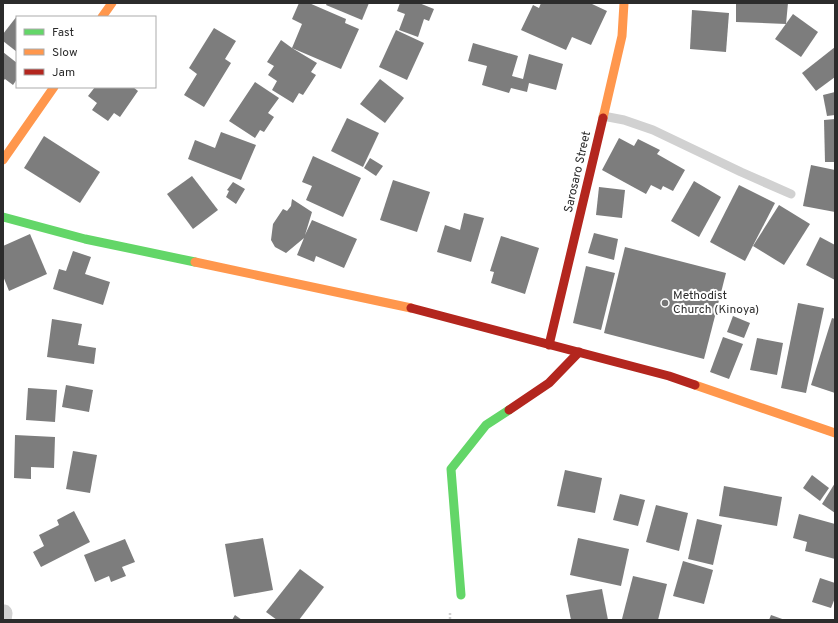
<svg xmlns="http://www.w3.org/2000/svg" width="838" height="623" font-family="Overpass,sans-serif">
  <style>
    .building { fill: #7d7d7d }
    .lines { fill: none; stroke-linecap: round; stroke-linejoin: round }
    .path { stroke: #d1d1d1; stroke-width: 2.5; stroke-dasharray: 2 2; stroke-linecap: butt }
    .lane { stroke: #d1d1d1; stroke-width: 9 }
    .street { stroke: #d1d1d1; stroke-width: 17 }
    .fast { stroke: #63d668; stroke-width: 9 }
    .slow { stroke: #ff974d; stroke-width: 9 }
    .jam { stroke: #b3261e; stroke-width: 9 }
    .poi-dot { fill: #767676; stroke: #fff; stroke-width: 1.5 }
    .labels { text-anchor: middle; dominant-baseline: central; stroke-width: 4; stroke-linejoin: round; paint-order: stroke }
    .street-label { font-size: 12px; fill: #2c2c2c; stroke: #fff }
    .poi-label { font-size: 12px; fill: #2c2c2c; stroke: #fff; text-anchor: start }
  </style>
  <rect width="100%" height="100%" fill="#fff"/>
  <g class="building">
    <path d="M 299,3 L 309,3 L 346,19 L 345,23 L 359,29 L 341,69 L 292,48 L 317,63 L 311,72 L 316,75 L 303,95 L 299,93 L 293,103 L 272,90 L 277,81 L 268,75 L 274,66 L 267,62 L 281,40 L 292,48 L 302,24 L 292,19 Z"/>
    <path d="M 327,3 L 369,3 L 362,20 L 326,5 Z"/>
    <path d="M 400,3 L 419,3 L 434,9 L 429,21 L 424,19 L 418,37 L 399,30 L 405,14 L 397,11 Z"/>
    <path d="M 541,3 L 593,3 L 592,4 L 607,11 L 591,45 L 572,37 L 566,50 L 521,30 L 533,5 L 539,8 Z"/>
    <path d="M 736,3 L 788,3 L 786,24 L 736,22 Z"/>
    <path d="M 692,10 L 729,13 L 726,52 L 690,49 Z"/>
    <path d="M 793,14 L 818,32 L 801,57 L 775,39 Z"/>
    <path d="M 17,16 L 17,52 L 3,41 L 3,34 Z"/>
    <path d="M 214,28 L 236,41 L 225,59 L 231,63 L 204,107 L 184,95 L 197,74 L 189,68 Z"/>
    <path d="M 396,30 L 424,43 L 407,80 L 379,67 Z"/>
    <path d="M 473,43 L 518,56 L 512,76 L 523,79 L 529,54 L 563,64 L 556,90 L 529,83 L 527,92 L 511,88 L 509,93 L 482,85 L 487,66 L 468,61 Z"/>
    <path d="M 835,47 L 835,77 L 816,91 L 802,73 Z"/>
    <path d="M 3,52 L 17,63 L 17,79 L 13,85 L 5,79 L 3,81 Z"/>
    <path d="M 380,79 L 404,98 L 385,123 L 360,104 Z"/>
    <path d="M 255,82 L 279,98 L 268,113 L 274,117 L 264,132 L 260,130 L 255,138 L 229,121 Z"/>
    <path d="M 95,87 L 133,87 L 138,91 L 120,117 L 114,113 L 108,121 L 92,110 L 97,103 L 88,96 Z"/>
    <path d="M 835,92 L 835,115 L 827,116 L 823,95 Z"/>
    <path d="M 347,118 L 379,133 L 363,167 L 331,151 Z"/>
    <path d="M 835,119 L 835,162 L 825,162 L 824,120 Z"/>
    <path d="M 221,132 L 256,145 L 241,180 L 188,159 L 195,140 L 215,148 Z"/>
    <path d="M 44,136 L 100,172 L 80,203 L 24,168 Z"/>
    <path d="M 619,138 L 634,146 L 638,139 L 660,150 L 657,154 L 685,170 L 673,191 L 663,186 L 661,190 L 651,185 L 646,194 L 602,170 Z"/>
    <path d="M 313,156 L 361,178 L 343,217 L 306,200 L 312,186 L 302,182 Z"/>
    <path d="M 370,158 L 383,166 L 376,176 L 364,168 Z"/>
    <path d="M 811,165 L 835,170 L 835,212 L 803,206 Z"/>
    <path d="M 192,176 L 218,210 L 193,229 L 167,194 Z"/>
    <path d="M 393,180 L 430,192 L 417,232 L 380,220 Z"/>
    <path d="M 694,181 L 721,197 L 699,237 L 671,221 Z"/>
    <path d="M 233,182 L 245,189 L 236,204 L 226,197 L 229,191 L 227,190 Z"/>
    <path d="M 739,185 L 775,203 L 745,261 L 710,242 Z"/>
    <path d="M 599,187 L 625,190 L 622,218 L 596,215 Z"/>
    <path d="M 292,199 L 312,212 L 305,235 L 312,220 L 357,239 L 344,268 L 316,256 L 314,262 L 297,255 L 304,238 L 286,253 L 275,247 L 271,240 L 273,224 L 283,209 L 287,211 L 291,206 Z"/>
    <path d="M 779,205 L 810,224 L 784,265 L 753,246 Z"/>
    <path d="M 464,213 L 484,218 L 471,262 L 437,252 L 445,225 L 460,230 Z"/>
    <path d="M 594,233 L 618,239 L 614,260 L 588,253 Z"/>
    <path d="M 30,234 L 47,274 L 9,291 L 3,276 L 3,246 Z"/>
    <path d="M 501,236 L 539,248 L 525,294 L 491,283 L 494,272 L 490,271 Z"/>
    <path d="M 820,237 L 835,245 L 835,280 L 806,265 Z"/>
    <path d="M 625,247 L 726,273 L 704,359 L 604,333 Z"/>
    <path d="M 73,251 L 91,257 L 85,274 L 110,282 L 103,305 L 53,289 L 59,269 L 66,271 Z"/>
    <path d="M 586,266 L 615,273 L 601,330 L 573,323 Z"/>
    <path d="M 798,303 L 824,308 L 806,393 L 781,388 Z"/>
    <path d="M 733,316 L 750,323 L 744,338 L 727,332 Z"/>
    <path d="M 832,318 L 835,319 L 835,393 L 811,385 Z"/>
    <path d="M 52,319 L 82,324 L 78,345 L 96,348 L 94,364 L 47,357 Z"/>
    <path d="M 723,337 L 743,344 L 729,379 L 710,372 Z"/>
    <path d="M 757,338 L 783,343 L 777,375 L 750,370 Z"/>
    <path d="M 66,385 L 93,390 L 89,412 L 62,407 Z"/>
    <path d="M 28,388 L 57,390 L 55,422 L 26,420 Z"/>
    <path d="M 15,435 L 55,437 L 54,468 L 31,467 L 31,479 L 14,478 Z"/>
    <path d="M 73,451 L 97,455 L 90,493 L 66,489 Z"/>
    <path d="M 565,470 L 602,478 L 595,513 L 557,506 Z"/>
    <path d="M 812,475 L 829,488 L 820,501 L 803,488 Z"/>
    <path d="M 835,483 L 835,513 L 822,504 Z"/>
    <path d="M 724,486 L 782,497 L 777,526 L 719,516 Z"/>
    <path d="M 620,494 L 645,500 L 638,526 L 613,520 Z"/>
    <path d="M 656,505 L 688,513 L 679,551 L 646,542 Z"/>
    <path d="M 74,511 L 90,542 L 41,567 L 33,552 L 44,546 L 39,535 L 59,525 L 57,520 Z"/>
    <path d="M 799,514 L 835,524 L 835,559 L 805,551 L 807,542 L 793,538 Z"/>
    <path d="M 697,519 L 722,525 L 713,565 L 688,559 Z"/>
    <path d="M 263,538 L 273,590 L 234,597 L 225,544 Z"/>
    <path d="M 578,538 L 629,549 L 621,586 L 570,575 Z"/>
    <path d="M 125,539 L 135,562 L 122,567 L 126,576 L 111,582 L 109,576 L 95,582 L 84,555 Z"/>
    <path d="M 683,561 L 713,570 L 704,604 L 673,596 Z"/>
    <path d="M 300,569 L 324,587 L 299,620 L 277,620 L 266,612 Z"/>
    <path d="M 633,576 L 667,584 L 658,620 L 627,620 L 622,619 Z"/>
    <path d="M 820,578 L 835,583 L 835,598 L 831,608 L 812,602 Z"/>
    <path d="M 602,589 L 608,620 L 571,620 L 566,595 Z"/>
    <path d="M 235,615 L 242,620 L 232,620 Z"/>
    <path d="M 771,615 L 785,620 L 769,620 Z"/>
  </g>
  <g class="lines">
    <path class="path" d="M 450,613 L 450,620"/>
    <path class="lane" d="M 603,116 L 624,120 L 653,130 L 741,172 L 791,194"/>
    <path class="street" d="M 3,620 L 4,613"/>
    <g class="fast">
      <path d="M 3,217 L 85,239 L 195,262"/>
      <path d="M 461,595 L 451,469 L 486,425 L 509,410"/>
    </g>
    <g class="slow">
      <path d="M 102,17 L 112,3"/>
      <path d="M 603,118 L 622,36 L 624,3"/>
      <path d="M 3,160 L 54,87"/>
      <path d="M 195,262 L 411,308"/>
      <path d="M 695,385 L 835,433"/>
    </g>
    <g class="jam">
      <path d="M 411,308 L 669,376 L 695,385"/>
      <path d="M 549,345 L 603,118"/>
      <path d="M 509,410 L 549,383 L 579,352"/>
    </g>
  </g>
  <circle class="poi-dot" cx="665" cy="303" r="4"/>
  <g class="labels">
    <g class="street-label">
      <text transform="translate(578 172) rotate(-77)">Sarosaro Street</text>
    </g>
    <g class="poi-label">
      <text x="673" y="296">Methodist<tspan x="673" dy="14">Church (Kinoya)</tspan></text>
    </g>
  </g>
  <rect width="838" height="623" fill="none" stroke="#2c2c2c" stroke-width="8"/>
  <rect x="16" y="16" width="140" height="72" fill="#ffffff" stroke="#ababab"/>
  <rect x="24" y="29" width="20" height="6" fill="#63d668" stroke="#ababab"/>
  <text x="52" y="36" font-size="12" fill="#2c2c2c">Fast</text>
  <rect x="24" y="49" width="20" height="6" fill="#ff974d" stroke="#ababab"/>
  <text x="52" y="56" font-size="12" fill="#2c2c2c">Slow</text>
  <rect x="24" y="69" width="20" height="6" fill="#b3261e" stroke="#ababab"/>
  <text x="52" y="76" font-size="12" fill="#2c2c2c">Jam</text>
</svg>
